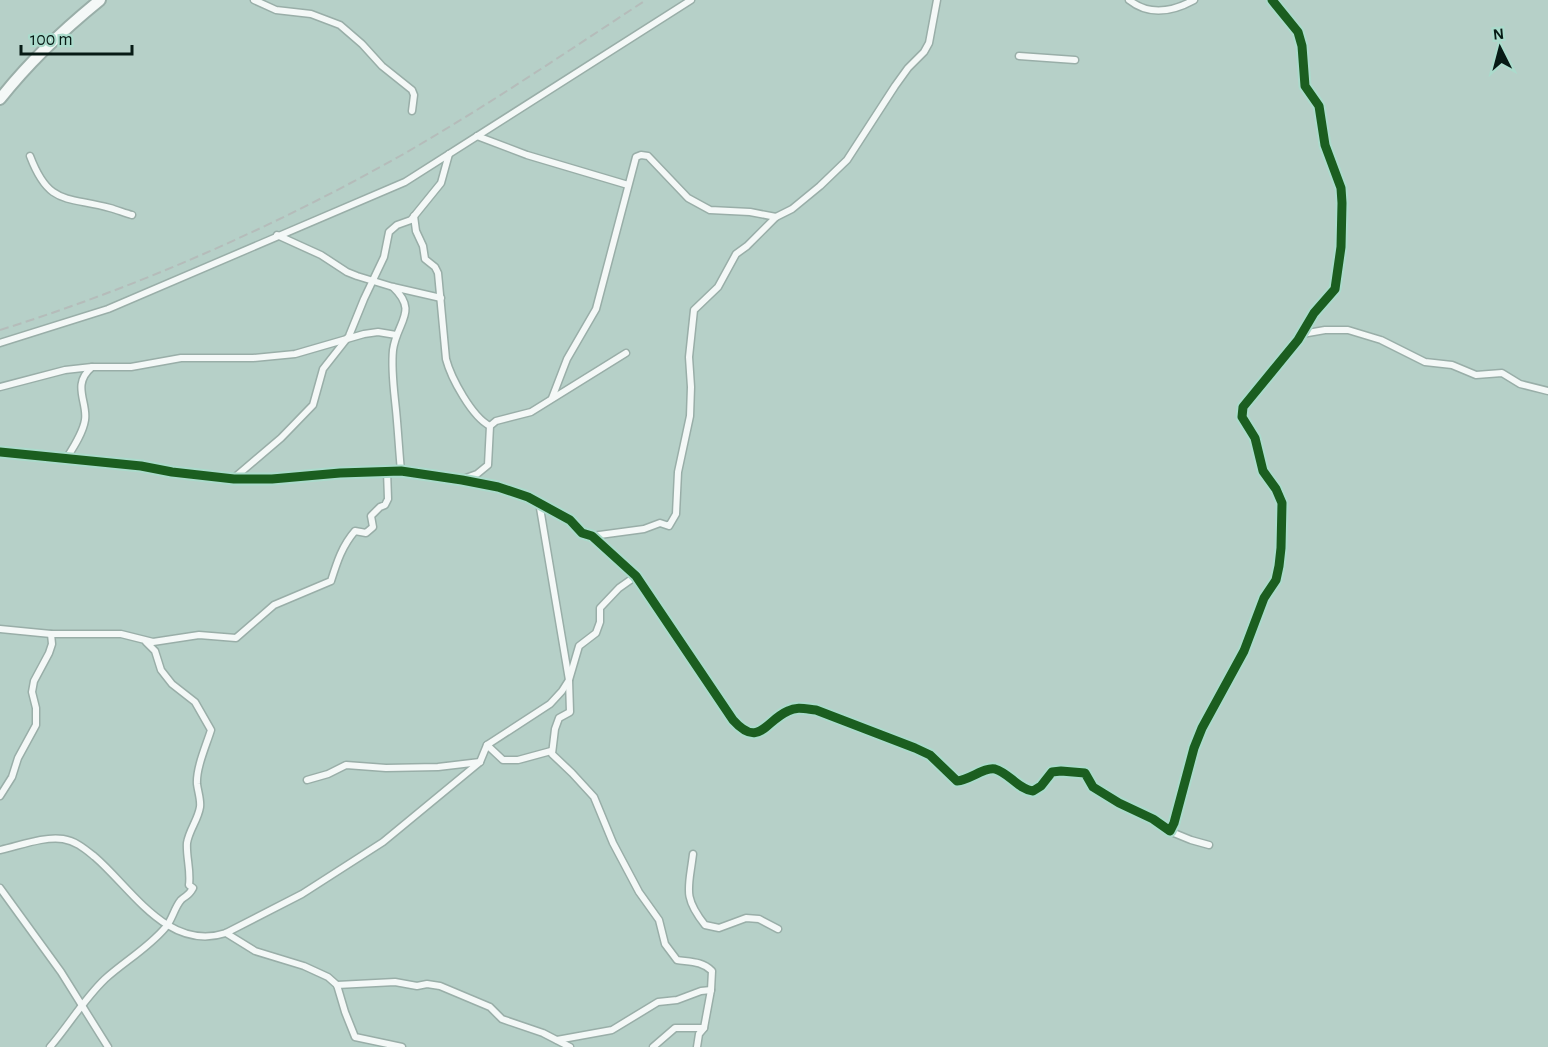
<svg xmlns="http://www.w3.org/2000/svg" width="1548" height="1047" font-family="'Alegreya Sans',sans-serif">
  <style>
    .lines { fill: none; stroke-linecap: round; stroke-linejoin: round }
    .minor-casing { stroke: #99aea8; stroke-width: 9 }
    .trunk-casing { stroke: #99aea8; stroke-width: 14 }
    .minor { stroke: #f4f8f7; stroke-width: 6 }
    .trunk { stroke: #f4f8f7; stroke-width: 10 }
    .rail { stroke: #b5bcba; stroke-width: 2; stroke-dasharray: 9 4.5; stroke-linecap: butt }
    .cycleway-casing { stroke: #abdbcc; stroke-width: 13 }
    .cycleway { stroke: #1b5e20; stroke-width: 9 }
  </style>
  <rect width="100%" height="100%" fill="#b6d0c8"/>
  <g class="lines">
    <g class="minor-casing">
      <g id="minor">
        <path d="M 254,0 L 276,10 L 311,14 L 340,25 L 362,44 L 382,66 L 412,90 L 414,95 L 412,111"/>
        <path d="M 1129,0 C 1149,16 1172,12 1194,0"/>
        <path d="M 1019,56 L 1075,60"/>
        <path d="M 477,136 L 527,155 L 628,185"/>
        <path d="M 30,156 C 49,206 66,196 110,208 C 117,210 125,213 132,215"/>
        <path d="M 414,216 L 416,231 L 423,246 L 425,259 L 435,267 L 438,273 L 446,359 C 451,378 472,417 490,426"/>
        <path d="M 277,235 L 321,255 L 347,272 L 357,276 L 393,287 L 441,298"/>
        <path d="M 393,287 C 419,312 397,321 393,350 C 391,370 394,390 396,410 C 398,430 399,450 401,471"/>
        <path d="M 1302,334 L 1325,330 L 1348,330 L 1381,340 L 1425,362 L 1452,365 L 1476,375 L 1502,373 L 1520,384 L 1548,391"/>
        <path d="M 0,343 L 108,309 L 405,182 L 691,0"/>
        <path d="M 0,387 L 65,370 L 92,367"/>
        <path d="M 552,398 L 567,359 L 596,309 L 636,157 L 641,155 L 648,156 L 688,198 L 710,210 L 750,212 L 776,217"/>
        <path d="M 0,452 L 141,466 L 172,472 L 234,479 L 272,479 L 340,473 L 401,471 L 462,480 L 498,487 L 528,497 L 570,520 L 582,533 L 592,536 L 636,576 L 733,720 C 759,749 765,721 788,711 C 797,706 806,709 816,710 L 915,748 L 930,755 L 957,781 C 970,780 984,767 995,769 C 1009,773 1018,789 1033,791 L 1041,786 L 1052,772 L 1061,771 L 1085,773 L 1093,787 L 1119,803 L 1153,819 L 1170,831 L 1174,823 L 1194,748 L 1202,728 L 1244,651 L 1264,598 L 1276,580 L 1279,566 L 1281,548 L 1282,503 L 1276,489 L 1263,471 L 1255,438 L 1242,417 L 1243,407 L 1298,340 L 1314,313 L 1335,289 L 1341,247 L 1342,203 L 1341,188 L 1325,145 L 1319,106 L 1305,86 L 1302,46 L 1298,32 L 1272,0"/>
        <path d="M 66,459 C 73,448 83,433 85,420 C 88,402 71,385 92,367 L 131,367 L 181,358 L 253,358 L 295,354 L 364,334 L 378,332 L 396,335"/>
        <path d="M 234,478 L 281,438 L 313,405 L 323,369 L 349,336 L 364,299 L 384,257 L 389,232 L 397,225 L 411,220 L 441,183 L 449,154"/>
        <path d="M 463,479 L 477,474 L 488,465 L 490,426 L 496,421 L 531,412 L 626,353"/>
        <path d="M 539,502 L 569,680 L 570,712 L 559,718 L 555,729 L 552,754 L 572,773 L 594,797 L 613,843 L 639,892 L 659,920 L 665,944 L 677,960 C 690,962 702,961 712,971 L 711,990 L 704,1028 L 675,1028 L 653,1047"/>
        <path d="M 592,536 L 644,529 L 660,523 L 669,526 L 676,514 L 678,472 L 690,416 L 691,387 L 689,357 L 694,310 L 718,287 L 736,254 L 747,246 L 776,217 L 792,209 L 820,186 L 847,160 L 895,86 L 908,68 L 924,52 L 929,43 L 937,0"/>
        <path d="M 0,629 L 51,634 L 121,634 L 153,642 L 199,635 L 236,638 L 274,605 L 331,581 C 337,562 342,546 355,531 L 366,533 L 373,527 L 371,516 L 380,507 L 385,505 L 388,499 L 387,471"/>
        <path d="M 487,745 L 503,760 L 518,760 L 551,751"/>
        <path d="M 307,780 L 328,774 L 346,765 L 386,768 L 438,767 L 480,762"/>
        <path d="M 0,796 L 12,777 L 18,758 L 36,725 L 36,708 L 32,692 L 34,681 L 49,653 L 52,644 L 51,634"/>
        <path d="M 1169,831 L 1191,840 L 1209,845"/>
        <path d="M 0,850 C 19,846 44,836 63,839 C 76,841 85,849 95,857 C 132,889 168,952 226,933 L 302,894 L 383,842 L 480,762 L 487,745 L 550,704 L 562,691 L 569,680 L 579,646 L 596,633 L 600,622 L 600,608 L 619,588 L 636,576"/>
        <path d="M 693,854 C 689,888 682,896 705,925 L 719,928 L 746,918 L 759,919 L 778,929"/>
        <path d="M 0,888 L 61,972 L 108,1047"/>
        <path d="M 226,933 L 255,951 L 304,966 L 328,977 L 337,985 L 345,1012 L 355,1037 L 402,1047"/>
        <path d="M 337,985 L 395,982 L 417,986 L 427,984 L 440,986 L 490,1007 L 502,1019 L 543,1033 L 570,1047"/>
        <path d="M 557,1040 L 612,1030 L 658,1002 L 677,1000 L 701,991 L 711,990"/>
        <path d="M 50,1047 C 69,1025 84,999 105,979 C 125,961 148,948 165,928 C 172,921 174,908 181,900 C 186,895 188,897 193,888 L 189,885 C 191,870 186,857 187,843 C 189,830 198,820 200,807 C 201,800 198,792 197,784 C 196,768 206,746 211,730 L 195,702 L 172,684 L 161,670 L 155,651 L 146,642"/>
        <path d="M 697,1047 L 699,1034 L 704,1028"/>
      </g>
    </g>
    <g class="trunk-casing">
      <path id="trunk" d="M 0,99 C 29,62 63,30 100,0"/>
    </g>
    <use href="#minor" class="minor"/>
    <use href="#trunk" class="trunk"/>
    <path class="rail" d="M 0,330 C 138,287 274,227 400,156 C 484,108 565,53 646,0"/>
    <g class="cycleway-casing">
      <path id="cycleway" d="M 0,452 L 141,466 L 172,472 L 234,479 L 272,479 L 340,473 L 401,471 L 462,480 L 498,487 L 528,497 L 570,520 L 582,533 L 592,536 L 636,576 L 733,720 C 759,749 765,721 788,711 C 797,706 806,709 816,710 L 915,748 L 930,755 L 957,781 C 970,780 984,767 995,769 C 1009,773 1018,789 1033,791 L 1041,786 L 1052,772 L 1061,771 L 1085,773 L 1093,787 L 1119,803 L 1153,819 L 1170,831 L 1174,823 L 1194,748 L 1202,728 L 1244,651 L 1264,598 L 1276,580 L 1279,566 L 1281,548 L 1282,503 L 1276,489 L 1263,471 L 1255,438 L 1242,417 L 1243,407 L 1298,340 L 1314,313 L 1335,289 L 1341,247 L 1342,203 L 1341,188 L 1325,145 L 1319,106 L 1305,86 L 1302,46 L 1298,32 L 1272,0"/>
    </g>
    <use href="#cycleway" class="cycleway"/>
  </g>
  <g transform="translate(1500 48) rotate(354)" stroke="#abdbcc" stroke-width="4.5" paint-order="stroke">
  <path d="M0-4.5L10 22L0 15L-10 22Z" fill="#071a15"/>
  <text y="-9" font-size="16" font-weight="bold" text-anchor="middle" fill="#071a15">N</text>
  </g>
  <path d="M21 45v9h111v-9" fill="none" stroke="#071a15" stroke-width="3"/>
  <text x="30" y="45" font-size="18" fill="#071a15" stroke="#abdbcc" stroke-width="4.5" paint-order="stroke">100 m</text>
</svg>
